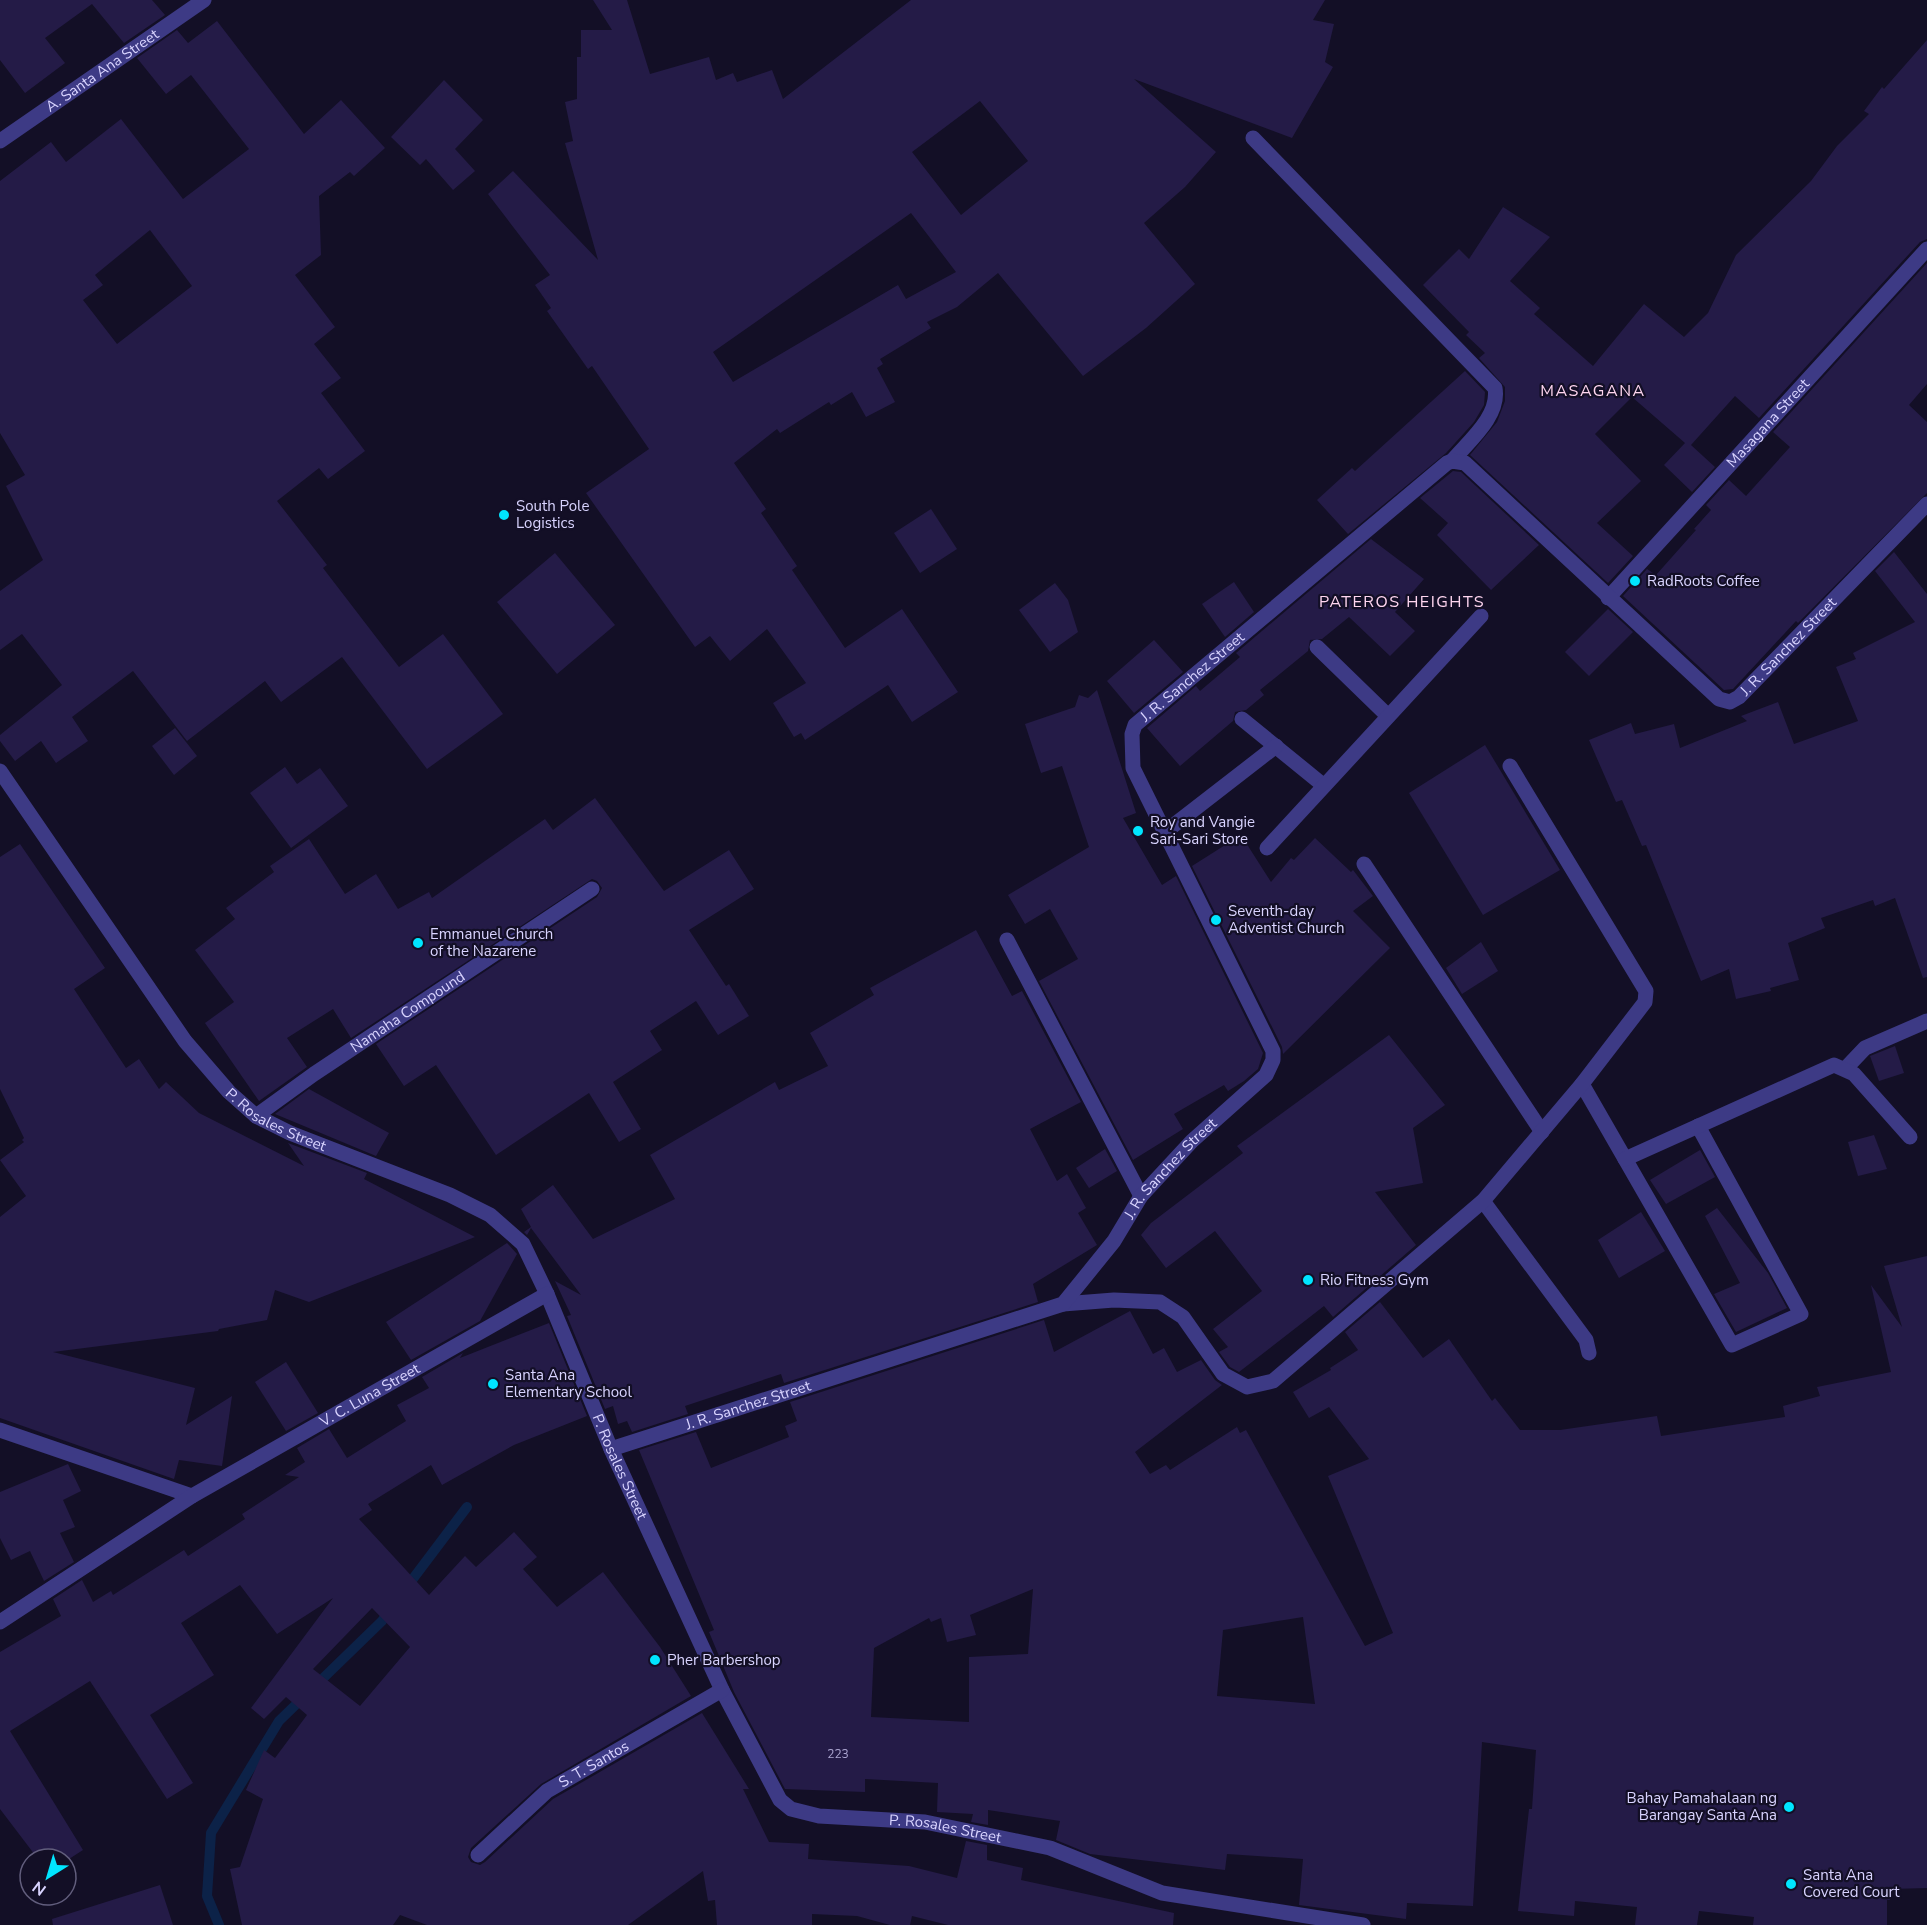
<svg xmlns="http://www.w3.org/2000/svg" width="1927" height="1925" font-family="'Nunito Sans',sans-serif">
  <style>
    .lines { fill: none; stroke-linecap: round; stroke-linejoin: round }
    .stream { stroke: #0c2248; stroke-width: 10 }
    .building { fill: #241b47; fill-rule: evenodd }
    .minor { stroke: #3d3a85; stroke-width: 15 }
    .poi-dot { fill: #00e5ff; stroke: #130f26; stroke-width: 2 }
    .labels { text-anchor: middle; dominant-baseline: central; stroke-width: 4.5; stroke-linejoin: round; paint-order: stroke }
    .number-label { font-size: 12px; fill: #aca6d1 }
    .street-label { font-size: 15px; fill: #d9d4ff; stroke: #130f26 }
    .poi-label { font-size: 15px; fill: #d9d4ff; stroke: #130f26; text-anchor: start }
    .neighbourhood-label { font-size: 16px; letter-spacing: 1.5px; fill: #ffd6f0; stroke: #130f26 }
  </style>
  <rect width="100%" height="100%" fill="#130f26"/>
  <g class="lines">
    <g class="stream">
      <path d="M 406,1588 L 467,1507"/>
      <path d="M 219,1925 L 207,1896 L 211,1833 L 279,1721 L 382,1621 L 391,1608"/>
    </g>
  </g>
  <g class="building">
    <path d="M 0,0 L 152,0 L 165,15 L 124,43 L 92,4 L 45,38 L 65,63 L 25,93 L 0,60 Z"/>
    <path d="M 593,0 L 627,0 L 650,74 L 709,57 L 716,80 L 733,73 L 737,82 L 772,70 L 783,99 L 911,0 L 1325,0 L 1313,20 L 1334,24 L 1325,62 L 1333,67 L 1292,138 L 1134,79 L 1216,152 L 1185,187 L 1144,223 L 1195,284 L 1146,328 L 1083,376 L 998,273 L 957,307 L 927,322 L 931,328 L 880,359 L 883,364 L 877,368 L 895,402 L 866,417 L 852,392 L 831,405 L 829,402 L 780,433 L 777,429 L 734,463 L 766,509 L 761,513 L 797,566 L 792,570 L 845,648 L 902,609 L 958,692 L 912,722 L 888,685 L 805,740 L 801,733 L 794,737 L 773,703 L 806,683 L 767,629 L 730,661 L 710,636 L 695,647 L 586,493 L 649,449 L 592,366 L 588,369 L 547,311 L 551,308 L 535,285 L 550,275 L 488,194 L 513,171 L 598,260 L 565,143 L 573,141 L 565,102 L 577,99 L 577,57 L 581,57 L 581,30 L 612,30 ZM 980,101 L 1028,161 L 961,215 L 912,152 ZM 911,213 L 956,272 L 906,299 L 898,285 L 733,382 L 713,352 Z"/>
    <path d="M 217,21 L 304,134 L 341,100 L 385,148 L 354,176 L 350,172 L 319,196 L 321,255 L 295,275 L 335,327 L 314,344 L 341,378 L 321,393 L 365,451 L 328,479 L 319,468 L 277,501 L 327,565 L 323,568 L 399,667 L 443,634 L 503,714 L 427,769 L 342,657 L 281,702 L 265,681 L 187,741 L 133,671 L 72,717 L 88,741 L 56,763 L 41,741 L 15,761 L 0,741 L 0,735 L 62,685 L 22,634 L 0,650 L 0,591 L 43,560 L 6,486 L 25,475 L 0,433 L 0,181 L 51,142 L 66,162 L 121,119 L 183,199 L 249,149 L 191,75 L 166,94 L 137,58 L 177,30 L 188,43 ZM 150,230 L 192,286 L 117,344 L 83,300 L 103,285 L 95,275 Z"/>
    <path d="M 1927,40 L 1927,239 L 1920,242 L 1759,418 L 1735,396 L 1691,445 L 1715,467 L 1692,492 L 1664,465 L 1685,443 L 1632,397 L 1595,434 L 1641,481 L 1597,523 L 1633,556 L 1608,583 L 1470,455 L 1497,422 L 1505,401 L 1505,387 L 1479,358 L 1485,353 L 1466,335 L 1469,332 L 1423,285 L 1459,249 L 1469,259 L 1503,207 L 1550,237 L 1510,281 L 1540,308 L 1534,314 L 1593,366 L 1644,304 L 1684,337 L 1708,313 L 1736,255 L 1811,181 L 1837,146 L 1869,114 L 1864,111 L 1882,87 L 1884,89 Z"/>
    <path d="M 444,80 L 483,120 L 455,149 L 475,171 L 453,190 L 426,159 L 420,165 L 391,137 Z"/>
    <path d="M 1927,263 L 1927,384 L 1909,405 L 1927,422 L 1927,493 L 1798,623 L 1796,621 L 1733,689 L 1724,690 L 1623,596 L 1647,569 L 1656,575 L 1696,530 L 1694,529 L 1711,510 L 1706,505 L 1729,480 L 1746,496 L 1790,447 L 1773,432 Z"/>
    <path d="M 1465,371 L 1485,392 L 1484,405 L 1474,422 L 1446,453 L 1348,534 L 1317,500 L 1352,468 L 1355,471 Z"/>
    <path d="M 1453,471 L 1461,472 L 1539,545 L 1491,590 L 1437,535 L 1448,523 L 1420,498 Z"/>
    <path d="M 931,509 L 957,549 L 920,573 L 894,533 Z"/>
    <path d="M 1371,539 L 1424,579 L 1395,612 L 1415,631 L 1390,656 L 1349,617 L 1322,639 L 1310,640 L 1308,651 L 1260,690 L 1264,695 L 1246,710 L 1235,712 L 1233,721 L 1180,766 L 1147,728 L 1196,686 L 1200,691 L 1240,657 L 1236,653 Z"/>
    <path d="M 1894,552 L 1927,594 L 1927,977 L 1923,978 L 1895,898 L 1875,906 L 1873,900 L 1821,918 L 1825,928 L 1788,943 L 1799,980 L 1770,988 L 1771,991 L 1736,999 L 1729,969 L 1701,981 L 1646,845 L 1642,846 L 1622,800 L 1616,802 L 1589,740 L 1631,723 L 1635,734 L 1674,724 L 1680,748 L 1747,721 L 1741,716 L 1778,702 L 1794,744 L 1858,721 L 1836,667 L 1856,659 L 1853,653 L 1915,622 L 1875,571 Z"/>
    <path d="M 555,553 L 615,625 L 557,674 L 497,602 Z"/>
    <path d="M 1234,582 L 1254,612 L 1225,637 L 1202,604 Z"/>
    <path d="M 1055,583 L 1068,600 L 1078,632 L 1050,652 L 1019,610 Z"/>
    <path d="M 1608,609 L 1633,632 L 1589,676 L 1565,652 Z"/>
    <path d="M 1154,640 L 1183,672 L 1134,713 L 1107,681 Z"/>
    <path d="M 1097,690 L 1136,813 L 1123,818 L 1162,885 L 1176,876 L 1263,1053 L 1258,1069 L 1244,1081 L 1228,1091 L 1224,1085 L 1174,1114 L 1183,1129 L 1133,1160 L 1039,981 L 1078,959 L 1050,909 L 1025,924 L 1008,895 L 1089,847 L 1062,766 L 1041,773 L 1025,724 L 1075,707 L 1079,695 L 1088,698 Z"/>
    <path d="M 175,728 L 197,756 L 174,775 L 152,746 Z"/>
    <path d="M 1485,745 L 1560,870 L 1483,915 L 1409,793 Z"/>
    <path d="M 285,767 L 297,784 L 320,768 L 348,806 L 291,848 L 250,793 Z"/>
    <path d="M 595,798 L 664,891 L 729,850 L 754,889 L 689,930 L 726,986 L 729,984 L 749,1016 L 718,1035 L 696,1001 L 650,1031 L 662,1050 L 613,1082 L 641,1129 L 619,1142 L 589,1093 L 496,1155 L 436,1065 L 404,1086 L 376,1044 L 597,897 L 602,888 L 597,881 L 592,879 L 351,1038 L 333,1009 L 287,1038 L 307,1067 L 259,1101 L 205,1023 L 234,1002 L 195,950 L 235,919 L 226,908 L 274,872 L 270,866 L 309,839 L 345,894 L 376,874 L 398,909 L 429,892 L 432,898 L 545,819 L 553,830 Z"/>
    <path d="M 1241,835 L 1271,882 L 1291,858 L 1294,860 L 1315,838 L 1351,872 L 1353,870 L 1373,896 L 1353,911 L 1390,948 L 1283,1054 L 1282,1047 L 1192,866 Z"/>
    <path d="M 20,844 L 105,968 L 74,989 L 126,1068 L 139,1059 L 159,1089 L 166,1082 L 199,1113 L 304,1166 L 288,1143 L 367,1173 L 364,1179 L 475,1237 L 309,1302 L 275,1290 L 267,1320 L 219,1329 L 218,1331 L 53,1352 L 195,1388 L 186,1425 L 232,1396 L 222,1466 L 179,1460 L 174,1479 L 0,1418 L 0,1217 L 26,1196 L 0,1160 L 24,1142 L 22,1140 L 24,1138 L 0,1089 L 0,857 Z"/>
    <path d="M 976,930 L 1012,996 L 1022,991 L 1081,1102 L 1030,1129 L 1057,1181 L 1067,1174 L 1086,1208 L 1078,1213 L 1097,1245 L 1033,1284 L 1038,1302 L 784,1383 L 781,1374 L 685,1406 L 688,1414 L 632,1432 L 627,1421 L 618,1424 L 613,1406 L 605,1409 L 567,1316 L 571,1315 L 555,1281 L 581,1295 L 531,1228 L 527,1235 L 524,1232 L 531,1227 L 521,1209 L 553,1185 L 593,1239 L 675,1199 L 650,1155 L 775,1082 L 779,1090 L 828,1066 L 810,1033 L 874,995 L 870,988 Z"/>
    <path d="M 1481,942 L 1498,971 L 1462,994 L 1446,968 Z"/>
    <path d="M 1389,1035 L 1445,1105 L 1413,1128 L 1423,1183 L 1375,1192 L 1416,1245 L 1333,1317 L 1324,1306 L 1239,1372 L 1230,1367 L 1219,1352 L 1228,1347 L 1213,1329 L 1262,1291 L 1215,1231 L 1166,1268 L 1141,1235 L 1151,1223 L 1243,1153 L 1237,1146 Z"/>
    <path d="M 1895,1046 L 1904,1073 L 1879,1081 L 1870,1056 Z"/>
    <path d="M 309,1089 L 389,1133 L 376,1156 L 275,1114 Z"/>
    <path d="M 1874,1135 L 1887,1169 L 1858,1176 L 1848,1142 Z"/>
    <path d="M 1105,1149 L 1117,1171 L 1089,1188 L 1076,1168 Z"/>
    <path d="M 1700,1150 L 1715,1177 L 1666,1204 L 1650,1180 Z"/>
    <path d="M 1717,1208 L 1768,1273 L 1787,1308 L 1736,1332 L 1714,1294 L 1740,1283 L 1705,1216 Z"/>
    <path d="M 1641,1212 L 1665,1251 L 1619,1278 L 1598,1240 Z"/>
    <path d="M 507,1243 L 517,1254 L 480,1321 L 411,1360 L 386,1322 Z"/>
    <path d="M 1927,1256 L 1927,1888 L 1890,1889 L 1890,1900 L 1887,1900 L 1887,1925 L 1753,1925 L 1754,1917 L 1699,1911 L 1697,1925 L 1635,1925 L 1637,1907 L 1575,1901 L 1574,1916 L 1518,1911 L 1529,1809 L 1532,1809 L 1536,1750 L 1482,1742 L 1473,1906 L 1407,1903 L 1406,1919 L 1299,1905 L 1303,1859 L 1227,1854 L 1225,1870 L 1090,1854 L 1056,1840 L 1060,1821 L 988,1810 L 988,1825 L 971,1822 L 973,1814 L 937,1812 L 938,1783 L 865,1779 L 865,1792 L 785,1789 L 734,1692 L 709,1632 L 714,1630 L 639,1450 L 696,1432 L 711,1468 L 789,1437 L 785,1426 L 797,1421 L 790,1402 L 1044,1320 L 1054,1352 L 1130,1311 L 1153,1354 L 1164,1348 L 1177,1372 L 1201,1360 L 1215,1380 L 1222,1385 L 1135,1452 L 1150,1474 L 1166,1465 L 1170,1470 L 1237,1427 L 1240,1433 L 1246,1430 L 1365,1646 L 1393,1633 L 1328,1476 L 1369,1459 L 1329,1407 L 1309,1418 L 1293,1392 L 1331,1370 L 1330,1368 L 1358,1350 L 1345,1332 L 1380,1302 L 1423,1358 L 1449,1339 L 1492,1401 L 1495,1398 L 1520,1430 L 1560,1430 L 1657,1416 L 1661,1436 L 1785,1417 L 1783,1406 L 1820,1396 L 1817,1387 L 1891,1372 L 1871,1285 L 1902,1327 L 1884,1266 ZM 1033,1589 L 1028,1654 L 969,1657 L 969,1722 L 871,1717 L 874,1648 L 929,1618 L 931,1622 L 941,1618 L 947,1642 L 976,1635 L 970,1615 ZM 1303,1617 L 1315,1704 L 1217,1696 L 1223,1630 Z"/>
    <path d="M 549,1323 L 587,1416 L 514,1445 L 442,1485 L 431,1465 L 368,1504 L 372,1510 L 359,1519 L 429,1595 L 465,1556 L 476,1567 L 514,1532 L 537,1557 L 523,1569 L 557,1607 L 603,1572 L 660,1647 L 691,1696 L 541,1784 L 471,1848 L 468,1857 L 471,1862 L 480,1865 L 485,1862 L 553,1799 L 702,1713 L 749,1789 L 743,1789 L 769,1842 L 809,1844 L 808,1859 L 909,1866 L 957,1878 L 966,1841 L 987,1845 L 987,1860 L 1023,1868 L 1021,1880 L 1174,1913 L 1173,1925 L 948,1925 L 912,1916 L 910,1925 L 890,1925 L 857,1916 L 812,1914 L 812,1925 L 717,1925 L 715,1900 L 708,1901 L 703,1871 L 628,1925 L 427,1925 L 400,1915 L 393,1925 L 242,1925 L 230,1869 L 240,1867 L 263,1799 L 246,1790 L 264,1750 L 275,1758 L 307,1715 L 286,1697 L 264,1719 L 251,1708 L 333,1598 L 277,1634 L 240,1585 L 181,1623 L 214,1675 L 150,1715 L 193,1783 L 167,1799 L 90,1681 L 10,1731 L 83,1850 L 69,1859 L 38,1859 L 0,1809 L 0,1652 L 61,1616 L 53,1599 L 82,1580 L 93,1602 L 111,1591 L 113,1595 L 184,1550 L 188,1556 L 245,1519 L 242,1514 L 299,1477 L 285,1475 L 305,1462 L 297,1448 L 329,1429 L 347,1458 L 406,1421 L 397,1405 L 429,1388 L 422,1377 L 463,1353 L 460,1358 ZM 372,1608 L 410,1647 L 360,1706 L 313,1669 Z"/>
    <path d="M 286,1362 L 318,1413 L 286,1431 L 255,1382 Z"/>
    <path d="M 68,1464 L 81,1491 L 63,1500 L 75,1527 L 60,1533 L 74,1562 L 44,1581 L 30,1551 L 11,1560 L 0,1538 L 0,1492 Z"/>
    <path d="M 160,1885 L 173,1925 L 53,1925 L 52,1919 Z"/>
  </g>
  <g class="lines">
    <g class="minor">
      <path d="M 1253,138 L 1495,388 C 1500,416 1469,441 1452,461"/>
      <path id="s1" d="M 0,141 L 204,0"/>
      <path id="s2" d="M 1608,598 L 1927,249"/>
      <path d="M 1317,647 L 1388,716"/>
      <path d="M 1242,719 L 1323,785"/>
      <path id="s3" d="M 0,771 L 185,1041 L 229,1092 L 256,1116 L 290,1133 L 450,1195 L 490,1215 L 523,1244 L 547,1294 L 611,1449 L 722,1690 L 780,1800 L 791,1809 L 819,1816 L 925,1822 L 1050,1848 L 1162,1893 L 1363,1925"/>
      <path d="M 1165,832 L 1276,746"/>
      <path d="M 1267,848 L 1481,616"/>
      <path d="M 1364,864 L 1542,1132"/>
      <path d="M 1007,940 L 1141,1196"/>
      <path d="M 1846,1068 L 1865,1048 L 1927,1021"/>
      <path d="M 1582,1084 L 1732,1345 L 1801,1314 L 1698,1126"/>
      <path id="s4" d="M 256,1116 L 314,1074 L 592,889"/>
      <path d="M 1625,1159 L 1834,1065 L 1854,1074 L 1910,1137"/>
      <path d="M 1483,1201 L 1586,1340 L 1589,1353"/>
      <path d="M 1063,1304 L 1114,1300 L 1160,1302 L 1183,1317 L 1223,1374 L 1247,1387 L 1273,1381 L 1483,1201 L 1582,1084 L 1645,1002 L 1646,991 L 1510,766"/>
      <path d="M 0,1430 L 192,1496"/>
      <path id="s5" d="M 611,1449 L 1063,1304 L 1114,1241 L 1141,1196 L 1192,1141 L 1266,1075 L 1273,1060 L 1273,1051 L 1133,768 L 1132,734 L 1135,725 L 1447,463 L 1452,461 L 1465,463 L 1719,699 L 1730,702 L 1739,697 L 1927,504"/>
      <path id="s6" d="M 0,1622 L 192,1496 L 547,1294"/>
      <path id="s7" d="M 478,1855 L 547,1791 L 722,1690"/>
    </g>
  </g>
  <g class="poi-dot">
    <circle cx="504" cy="515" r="6"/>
    <circle cx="1635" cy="581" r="6"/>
    <circle cx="1138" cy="831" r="6"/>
    <circle cx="1216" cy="920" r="6"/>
    <circle cx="418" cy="943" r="6"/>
    <circle cx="1308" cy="1280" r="6"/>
    <circle cx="493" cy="1384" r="6"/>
    <circle cx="655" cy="1660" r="6"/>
    <circle cx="1789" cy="1807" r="6"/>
    <circle cx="1791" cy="1884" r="6"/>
  </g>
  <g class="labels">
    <g class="number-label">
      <text x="838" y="1754">223</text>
    </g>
    <g class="street-label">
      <text stroke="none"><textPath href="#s1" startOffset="124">A. Santa Ana Street</textPath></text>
      <text stroke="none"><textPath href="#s2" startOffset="237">Masagana Street</textPath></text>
      <text stroke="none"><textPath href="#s5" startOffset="2032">J. R. Sanchez Street</textPath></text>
      <text stroke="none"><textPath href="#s5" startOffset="1242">J. R. Sanchez Street</textPath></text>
      <text stroke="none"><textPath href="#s4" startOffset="184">Namaha Compound</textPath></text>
      <text stroke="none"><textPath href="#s3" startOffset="450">P. Rosales Street</textPath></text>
      <text stroke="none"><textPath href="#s5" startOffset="648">J. R. Sanchez Street</textPath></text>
      <text stroke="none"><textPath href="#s6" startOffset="434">V. C. Luna Street</textPath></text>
      <text stroke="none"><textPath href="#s5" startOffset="144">J. R. Sanchez Street</textPath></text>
      <text stroke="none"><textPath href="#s3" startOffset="972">P. Rosales Street</textPath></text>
      <text stroke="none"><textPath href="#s7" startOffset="148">S. T. Santos</textPath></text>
      <text stroke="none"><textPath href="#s3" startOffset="1512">P. Rosales Street</textPath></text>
    </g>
    <g class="poi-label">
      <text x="516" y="506">South Pole<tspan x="516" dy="17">Logistics</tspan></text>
      <text x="1647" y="581">RadRoots Coffee</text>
      <text x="1150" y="822">Roy and Vangie<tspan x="1150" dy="17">Sari-Sari Store</tspan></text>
      <text x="1228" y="911">Seventh-day<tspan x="1228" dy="17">Adventist Church</tspan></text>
      <text x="430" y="934">Emmanuel Church<tspan x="430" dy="17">of the Nazarene</tspan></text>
      <text x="1320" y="1280">Rio Fitness Gym</text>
      <text x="505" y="1375">Santa Ana<tspan x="505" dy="17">Elementary School</tspan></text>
      <text x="667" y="1660">Pher Barbershop</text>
      <text x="1777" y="1798" text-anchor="end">Bahay Pamahalaan ng<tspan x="1777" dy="17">Barangay Santa Ana</tspan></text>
      <text x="1803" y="1875">Santa Ana<tspan x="1803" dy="17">Covered Court</tspan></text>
    </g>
    <g class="neighbourhood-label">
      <text x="1593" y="391">MASAGANA</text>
      <text x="1402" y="602">PATEROS HEIGHTS</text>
    </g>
  </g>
  <g transform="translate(48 1877) rotate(217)"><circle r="28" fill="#130f26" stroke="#625e7d" stroke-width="1.5"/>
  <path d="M0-4.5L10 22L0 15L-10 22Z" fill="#00e5ff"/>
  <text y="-9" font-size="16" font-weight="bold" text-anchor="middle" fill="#d9d4ff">N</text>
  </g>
</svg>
